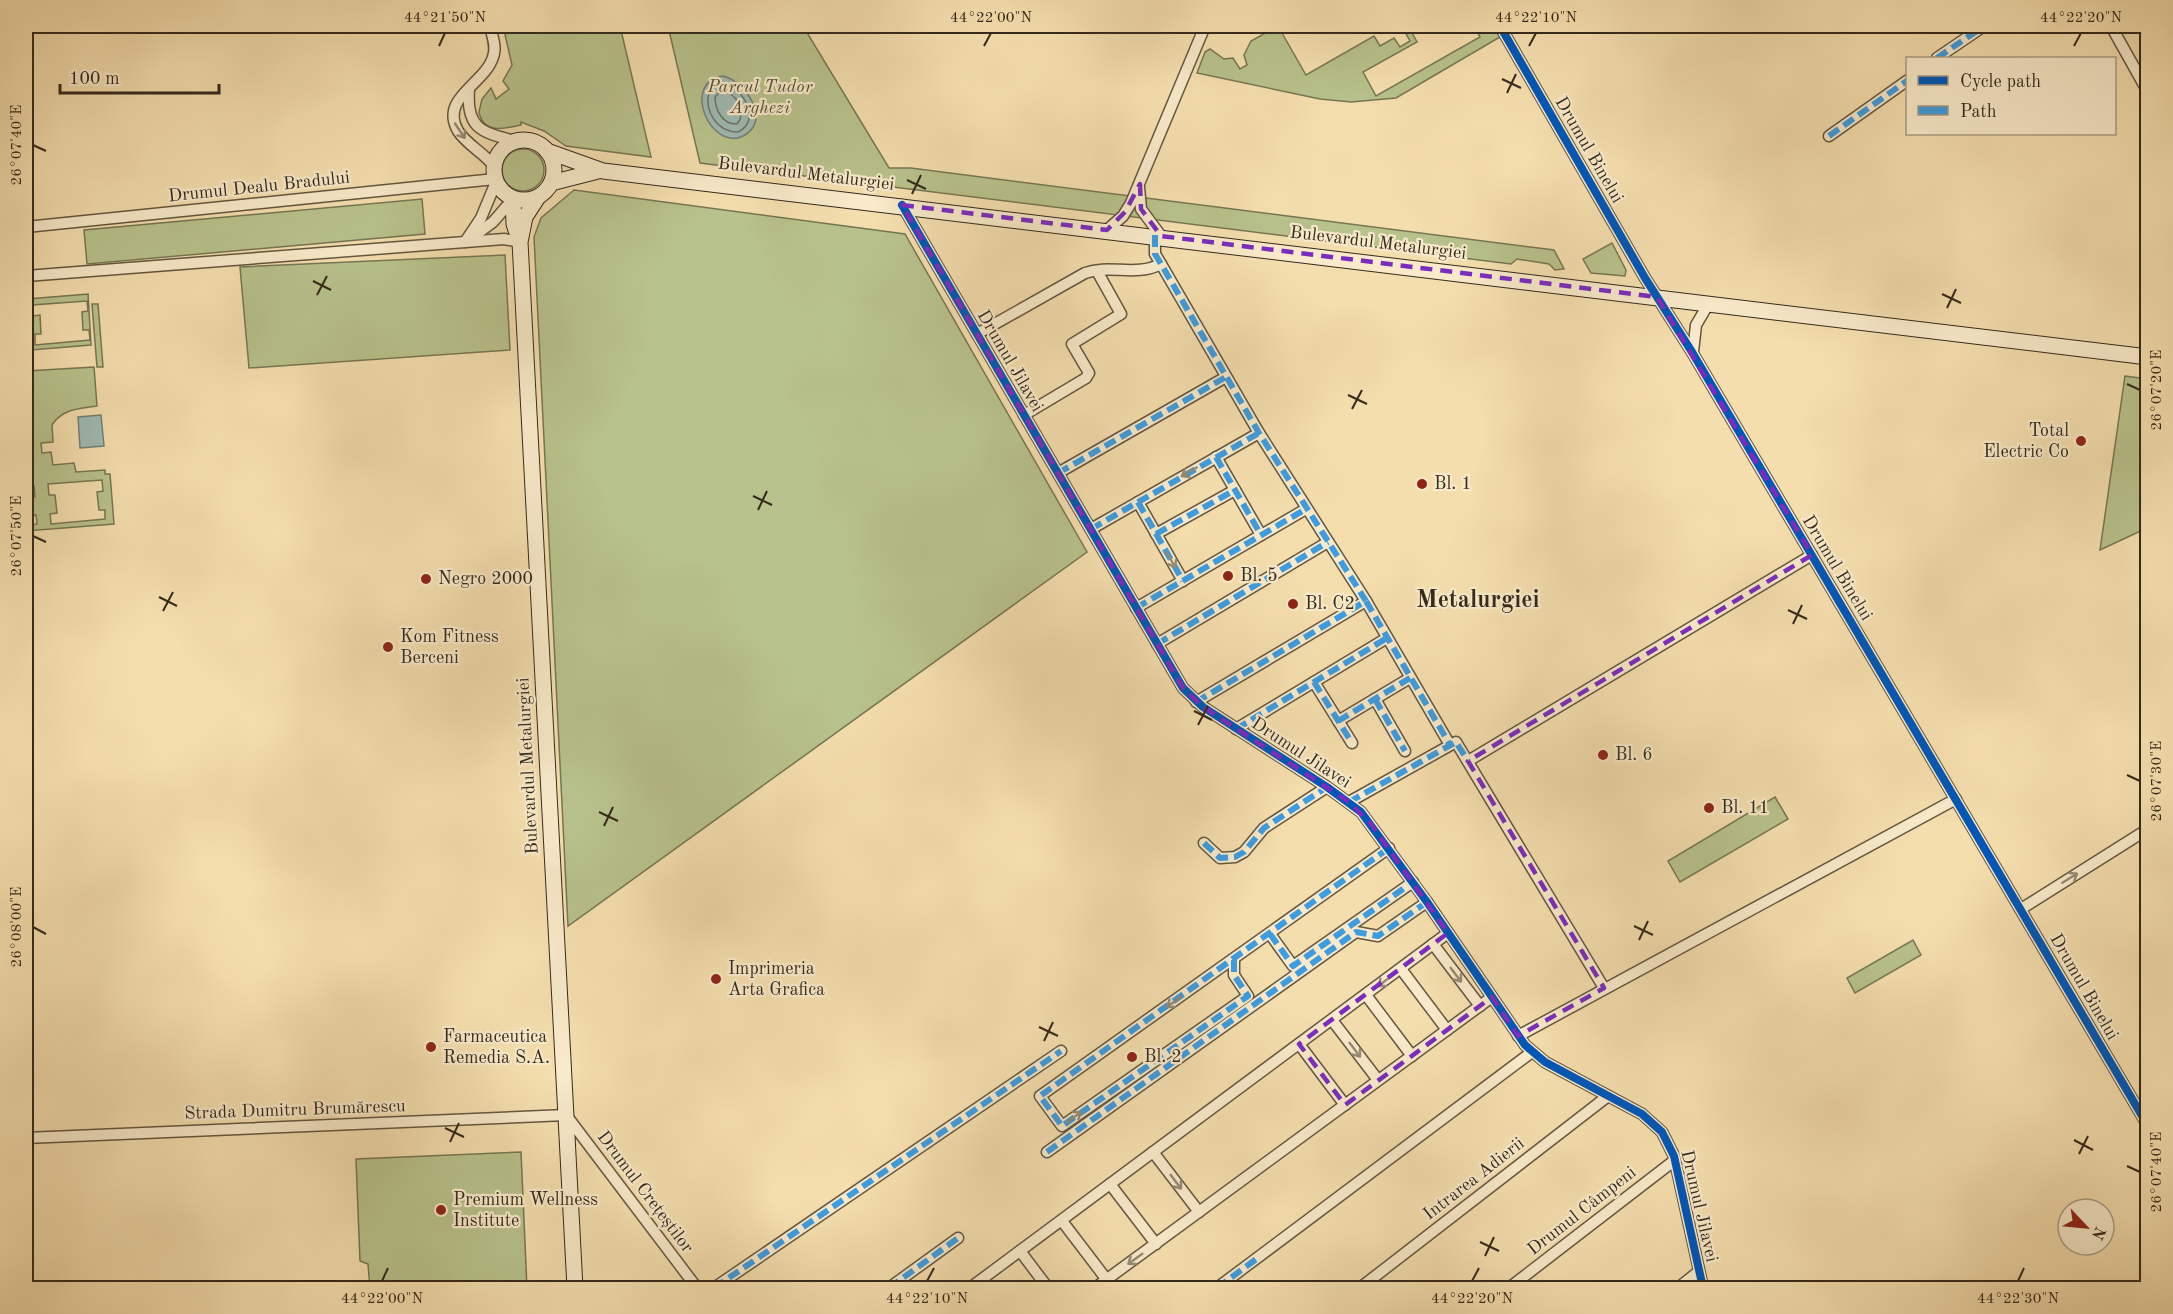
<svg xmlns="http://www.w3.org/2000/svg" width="2173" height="1314" font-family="'Old Standard TT',serif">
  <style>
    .green { fill: #b8c28c; stroke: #767654; stroke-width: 1.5; fill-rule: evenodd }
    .water { fill: #9fbab3; stroke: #748077; stroke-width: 1.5 }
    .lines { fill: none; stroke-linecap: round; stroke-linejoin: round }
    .shore { stroke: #6a7268; stroke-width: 1.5 }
    .street-casing { stroke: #645640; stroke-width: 13 }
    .secondary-casing { stroke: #34291c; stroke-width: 17 }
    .street { stroke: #f8eaca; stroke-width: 10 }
    .secondary { stroke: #f8eaca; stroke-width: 15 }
    .quiet { stroke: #3e9cdf; stroke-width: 6; stroke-dasharray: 12 6; stroke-linecap: butt }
    .cycleway-casing { stroke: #f8eaca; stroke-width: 11 }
    .cycleway { stroke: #0057b8; stroke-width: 8 }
    .oneway { stroke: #968a73 }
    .marked { fill: none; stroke: #7b2cbf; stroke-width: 4.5; stroke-dasharray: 12 8; stroke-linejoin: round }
    .ticks { fill: none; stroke: #34291c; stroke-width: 2 }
    .poi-dot { fill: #8f2418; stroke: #f8eaca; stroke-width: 2 }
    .labels { text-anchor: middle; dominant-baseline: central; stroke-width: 4.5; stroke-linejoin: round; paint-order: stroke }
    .park-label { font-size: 18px; font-style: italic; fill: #554f38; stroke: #f8eaca }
    .street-label { font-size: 18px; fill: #34291c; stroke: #f8eaca }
    .poi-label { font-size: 18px; fill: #34291c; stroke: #f8eaca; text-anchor: start }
    .district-label { font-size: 24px; font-weight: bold; fill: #34291c; stroke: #f8eaca }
    .neatline { fill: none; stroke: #34291c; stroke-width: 2 }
    .ticks-label { font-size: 15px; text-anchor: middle; fill: #34291c }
  </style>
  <rect width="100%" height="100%" fill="#f5deae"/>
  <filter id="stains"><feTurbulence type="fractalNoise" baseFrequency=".00333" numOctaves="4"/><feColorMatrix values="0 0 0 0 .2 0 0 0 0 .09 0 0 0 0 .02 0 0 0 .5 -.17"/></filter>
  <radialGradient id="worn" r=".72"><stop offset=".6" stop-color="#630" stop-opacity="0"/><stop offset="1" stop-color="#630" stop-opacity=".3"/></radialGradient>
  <g class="green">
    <path d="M 503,26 L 620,26 L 651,157 L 566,146 L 544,131 L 521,122 L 521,125 C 504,129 483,134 479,112 L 482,99 L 491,88 L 496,99 L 509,89 L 503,81 L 512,65 Z"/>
    <path d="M 668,26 L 803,26 L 889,168 L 911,168 L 1554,250 L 1564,269 L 1555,270 L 1549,264 L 1517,259 L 1511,264 L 700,163 Z"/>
    <path d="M 1278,26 L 1306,75 L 1374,36 L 1380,46 L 1394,38 L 1400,47 L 1410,41 L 1405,32 L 1410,29 L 1417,42 L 1363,72 L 1376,96 L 1480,37 L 1474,26 L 1493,26 L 1500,37 L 1396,98 L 1351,102 L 1320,99 L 1197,73 L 1205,52 L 1210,49 L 1224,59 L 1233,58 L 1240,69 L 1247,65 L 1244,55 L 1251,41 Z"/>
    <circle cx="523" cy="170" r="21"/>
    <path d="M 574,190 L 905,234 L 1087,552 L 568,926 L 534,237 L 541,218 Z"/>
    <path d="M 422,199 L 425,234 L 87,264 L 84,230 Z"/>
    <path d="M 1612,243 L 1626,270 L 1625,276 L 1591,273 L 1583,259 Z"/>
    <path d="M 505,255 L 510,350 L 249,368 L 240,267 Z"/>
    <path d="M 88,294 L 91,345 L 31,350 L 27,299 ZM 87,301 L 88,311 L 82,312 L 83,330 L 89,330 L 90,340 L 35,345 L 35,334 L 41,334 L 40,315 L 33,316 L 32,305 Z"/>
    <path d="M 92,304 L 98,304 L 103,367 L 97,367 Z"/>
    <path d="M 94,367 L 97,406 C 80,408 62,409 52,425 L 53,442 L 41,443 L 42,453 L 51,452 L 53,465 L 74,463 L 76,472 L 105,470 L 105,474 L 110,474 L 114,524 L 26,531 L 26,526 L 37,524 L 36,515 L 31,516 L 29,497 L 35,497 L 34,486 L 26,486 L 26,371 ZM 102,480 L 103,491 L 97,492 L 99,510 L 105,510 L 105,519 L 51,524 L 50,514 L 57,513 L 55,495 L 49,495 L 48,484 Z"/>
    <path d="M 2125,376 L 2147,379 L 2147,528 L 2100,550 Z"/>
    <path d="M 1775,797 L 1788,819 L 1680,882 L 1668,861 Z"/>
    <path d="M 1913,940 L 1921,955 L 1855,993 L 1847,978 Z"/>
    <path d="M 521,1152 L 527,1288 L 370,1288 L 368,1264 L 360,1261 L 356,1159 Z"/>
  </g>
  <g class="water">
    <path d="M 723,76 C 745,81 773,121 743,136 C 711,152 680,82 723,76 Z"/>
    <path d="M 101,415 L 104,446 L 80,448 L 78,417 Z"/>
  </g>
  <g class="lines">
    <g class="shore">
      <path d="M 722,83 C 742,86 763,120 738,132 C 717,132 704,111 709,92 L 716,84 Z"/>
      <path d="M 722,90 C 736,94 748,111 737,124 C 723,125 715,110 715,97 Z"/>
    </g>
    <g class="street-casing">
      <g id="street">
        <path d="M 490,26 C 492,36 497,47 493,57 C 485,84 439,98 458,131 C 466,144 484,153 494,166"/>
        <path d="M 1500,26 L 1645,278 L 1692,352 L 2148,1126"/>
        <path d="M 2111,26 L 2148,92"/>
        <path d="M 1937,58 L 1984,26"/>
        <path d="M 469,89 C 466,129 481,132 515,141"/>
        <path d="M 1829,136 L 1908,80"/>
        <path d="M 1139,187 L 1141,209 L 1161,236"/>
        <path d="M 902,205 L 1183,688 L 1203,707 L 1327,787 L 1361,812 L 1427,902 L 1525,1045 L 1545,1062 L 1642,1114 L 1662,1132 L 1674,1156 L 1703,1288"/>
        <path d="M 26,227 L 495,179"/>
        <path d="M 1107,230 L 1123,216 L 1131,203 L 1205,26"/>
        <path d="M 1155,235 L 1155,254 L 1161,264 L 1259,433 L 1366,601"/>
        <path d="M 470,239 L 493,222 L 513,199"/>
        <path d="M 465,242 L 481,218 L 496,182"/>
        <path d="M 26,276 L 504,239 L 520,242"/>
        <path d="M 977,334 L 1085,273 C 1110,264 1136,277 1161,264"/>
        <path d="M 1693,352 L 1696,325 L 1709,303"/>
        <path d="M 1024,415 L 1086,378 L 1089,373 L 1072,344 L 1121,314 L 1097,271"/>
        <path d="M 1216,457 L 1261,535"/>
        <path d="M 1058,473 L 1226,377"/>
        <path d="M 1138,502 L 1183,581"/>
        <path d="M 1091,529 L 1259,433"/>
        <path d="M 1156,534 L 1235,490"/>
        <path d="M 1136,608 L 1306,509"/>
        <path d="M 1157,644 L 1328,542"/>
        <path d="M 1314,682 L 1352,743"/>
        <path d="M 1375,699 L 1405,751"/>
        <path d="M 1196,702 L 1366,601 L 1450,745"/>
        <path d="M 1338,721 L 1410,678"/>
        <path d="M 1236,729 L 1387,638"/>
        <path d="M 1468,761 L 1812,555"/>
        <path d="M 1349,802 L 1456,742 L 1604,988"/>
        <path d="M 1204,843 L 1220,858 L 1235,857 L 1244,852 L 1264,828 L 1327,787"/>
        <path d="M 2021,909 L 2148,829"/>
        <path d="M 1270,934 L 1293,966 L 1413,882"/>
        <path d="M 1433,944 L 1480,1006"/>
        <path d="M 1234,960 L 1234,975 L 1248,996 L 1062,1126 L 1040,1096 L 1389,848"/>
        <path d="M 1401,969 L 1447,1030"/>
        <path d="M 1366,995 L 1412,1056"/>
        <path d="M 1332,1020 L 1378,1080"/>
        <path d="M 1518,1036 L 1956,799"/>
        <path d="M 1299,1044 L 1345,1105"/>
        <path d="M 26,1138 L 566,1115 L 697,1288"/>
        <path d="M 1047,1152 L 1356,932 L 1378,936 L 1427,902"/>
        <path d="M 1153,1152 L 1199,1212"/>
        <path d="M 1110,1184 L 1156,1244"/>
        <path d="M 1062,1221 L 1107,1280"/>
        <path d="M 1020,1251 L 1048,1288"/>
        <path d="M 714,1288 L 1061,1051"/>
        <path d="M 889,1288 L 958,1238"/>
        <path d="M 970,1288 L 1448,933"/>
        <path d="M 1095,1288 L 1492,997"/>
        <path d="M 1217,1288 L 1532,1052"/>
        <path d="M 1360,1288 L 1608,1096"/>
        <path d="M 1509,1288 L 1675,1160"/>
        <path d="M 1678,1288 L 1698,1272"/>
      </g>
    </g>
    <g class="secondary-casing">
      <g id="secondary">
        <circle cx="524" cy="170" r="30"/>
        <path d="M 547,151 L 603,171 L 2148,357"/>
        <path d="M 551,183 L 598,171"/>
        <path d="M 538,197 L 525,217 L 520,242 L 575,1288"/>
        <path d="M 513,199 L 514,224 L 519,239"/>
      </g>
    </g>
    <use href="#street" class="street"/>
    <use href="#secondary" class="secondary"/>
    <g class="quiet">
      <path d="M 1937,58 L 1984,26"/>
      <path d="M 1829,136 L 1908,80"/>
      <path d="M 1155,235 L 1155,254 L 1161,264 L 1259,433 L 1366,601"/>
      <path d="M 1216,457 L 1261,535"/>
      <path d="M 1058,473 L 1226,377"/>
      <path d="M 1138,502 L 1183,581"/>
      <path d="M 1091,529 L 1259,433"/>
      <path d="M 1156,534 L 1235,490"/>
      <path d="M 1136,608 L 1306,509"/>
      <path d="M 1157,644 L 1328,542"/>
      <path d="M 1314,682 L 1352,743"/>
      <path d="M 1375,699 L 1405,751"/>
      <path d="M 1196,702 L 1366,601 L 1450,745"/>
      <path d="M 1338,721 L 1410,678"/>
      <path d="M 1236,729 L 1387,638"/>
      <path d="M 1349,802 L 1456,742 L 1468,761"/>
      <path d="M 1204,843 L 1220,858 L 1235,857 L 1244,852 L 1264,828 L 1327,787"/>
      <path d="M 1270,934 L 1293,966 L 1413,882"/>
      <path d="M 1234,960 L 1234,975 L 1248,996 L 1062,1126 L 1040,1096 L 1389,848"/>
      <path d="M 1047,1152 L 1356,932 L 1378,936 L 1427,902"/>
      <path d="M 714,1288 L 1061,1051"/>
      <path d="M 889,1288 L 958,1238"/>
      <path d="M 1217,1288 L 1259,1257"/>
    </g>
    <g class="cycleway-casing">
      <g id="cycleway">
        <path d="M 1500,26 L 1645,278 L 1692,352 L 2148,1126"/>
        <path d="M 902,205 L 1183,688 L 1203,707 L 1327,787 L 1361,812 L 1427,902 L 1525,1045 L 1545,1062 L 1642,1114 L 1662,1132 L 1674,1156 L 1703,1288"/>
      </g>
    </g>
    <use href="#cycleway" class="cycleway"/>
  </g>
  <defs><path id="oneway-shaft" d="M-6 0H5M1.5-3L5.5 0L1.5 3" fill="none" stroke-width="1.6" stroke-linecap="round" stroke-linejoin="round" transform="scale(1.5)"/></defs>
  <g class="oneway">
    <use href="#oneway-shaft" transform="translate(460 131) rotate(56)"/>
    <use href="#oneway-shaft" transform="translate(1189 472) rotate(150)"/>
    <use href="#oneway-shaft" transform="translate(1171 560) rotate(60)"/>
    <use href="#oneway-shaft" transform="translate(2070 878) rotate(-32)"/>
    <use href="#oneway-shaft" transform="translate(1456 975) rotate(53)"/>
    <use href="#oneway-shaft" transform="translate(1385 981) rotate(143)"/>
    <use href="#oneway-shaft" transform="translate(1174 1002) rotate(145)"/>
    <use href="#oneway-shaft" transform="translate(1355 1050) rotate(53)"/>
    <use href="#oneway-shaft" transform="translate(1074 1117) rotate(-35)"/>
    <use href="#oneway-shaft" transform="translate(1176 1182) rotate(53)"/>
    <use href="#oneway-shaft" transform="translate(1135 1259) rotate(144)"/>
  </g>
  <path class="marked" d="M 1140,184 L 1141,209 L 1161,236 L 1657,297 L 1812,555 L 1468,761 L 1604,988 L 1518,1036 L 1492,997 L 1345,1105 L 1299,1044 L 1448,933 L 1371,824 L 1349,802 L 1203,707 L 1183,688 L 902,205 L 1107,230 L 1125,212 Z"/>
  <path class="ticks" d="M 439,46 L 445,33M 984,46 L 991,33M 1529,46 L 1536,33M 2074,46 L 2081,33M 1502,79 L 1521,88M 1507,93 L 1516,74M 33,145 L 46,151M 907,180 L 926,189M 912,194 L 921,175M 313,281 L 331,290M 1942,294 L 1961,303M 317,295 L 327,276M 1947,308 L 1956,289M 2127,384 L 2140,390M 1348,395 L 1367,404M 1352,409 L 1362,390M 753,496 L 772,505M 758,510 L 767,491M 33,536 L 46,542M 159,597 L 177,606M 1788,610 L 1807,619M 163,611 L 173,592M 1793,624 L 1802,605M 1194,711 L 1212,720M 1198,725 L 1208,706M 2127,775 L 2140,781M 599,812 L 618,821M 604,826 L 613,807M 1634,926 L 1653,935M 33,927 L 46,934M 1639,940 L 1648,921M 1039,1027 L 1058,1036M 1044,1041 L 1053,1022M 445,1128 L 464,1137M 2074,1140 L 2093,1150M 450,1142 L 459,1123M 2079,1154 L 2088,1136M 2127,1166 L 2140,1172M 1480,1242 L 1499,1251M 1485,1256 L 1494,1237M 382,1281 L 388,1268M 927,1281 L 934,1268M 1472,1281 L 1479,1268M 2018,1281 L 2024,1268"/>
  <g class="poi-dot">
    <circle cx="2081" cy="441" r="6"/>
    <circle cx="1422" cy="484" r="6"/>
    <circle cx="1228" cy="576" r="6"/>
    <circle cx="426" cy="579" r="6"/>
    <circle cx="1293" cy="604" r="6"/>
    <circle cx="388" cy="647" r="6"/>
    <circle cx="1603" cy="755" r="6"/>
    <circle cx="1709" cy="808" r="6"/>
    <circle cx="716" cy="979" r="6"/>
    <circle cx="431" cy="1047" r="6"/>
    <circle cx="1132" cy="1057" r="6"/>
    <circle cx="441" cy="1210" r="6"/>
  </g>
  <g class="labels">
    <g class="park-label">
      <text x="760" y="87">Parcul Tudor<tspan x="760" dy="21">Arghezi</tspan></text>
    </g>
    <g class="street-label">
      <text transform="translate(1589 150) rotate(60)">Drumul Binelui</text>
      <text transform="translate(806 174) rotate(7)">Bulevardul Metalurgiei</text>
      <text transform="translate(259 187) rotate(-6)">Drumul Dealu Bradului</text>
      <text transform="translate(1378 243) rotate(7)">Bulevardul Metalurgiei</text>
      <text transform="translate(1010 361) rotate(60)">Drumul Jilavei</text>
      <text transform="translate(1837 568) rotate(59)">Drumul Binelui</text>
      <text transform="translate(1301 753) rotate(33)">Drumul Jilavei</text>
      <text transform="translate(528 766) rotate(-93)">Bulevardul Metalurgiei</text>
      <text transform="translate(2084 987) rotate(60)">Drumul Binelui</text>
      <text transform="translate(295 1110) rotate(-2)">Strada Dumitru Brumărescu</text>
      <text transform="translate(1474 1179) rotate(-38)">Intrarea Adierii</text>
      <text transform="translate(645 1192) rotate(53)">Drumul Crețeștilor</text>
      <text transform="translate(1699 1206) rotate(77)">Drumul Jilavei</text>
      <text transform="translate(1582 1211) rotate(-38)">Drumul Câmpeni</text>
    </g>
    <g class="poi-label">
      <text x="2069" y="431" text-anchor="end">Total<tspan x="2069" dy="21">Electric Co</tspan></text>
      <text x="1434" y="484">Bl. 1</text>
      <text x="1240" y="576">Bl. 5</text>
      <text x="438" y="579">Negro 2000</text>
      <text x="1305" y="604">Bl. C2</text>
      <text x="400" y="637">Kom Fitness<tspan x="400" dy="21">Berceni</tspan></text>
      <text x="1615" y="755">Bl. 6</text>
      <text x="1721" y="808">Bl. 11</text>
      <text x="728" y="969">Imprimeria<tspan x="728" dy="21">Arta Grafica</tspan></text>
      <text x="443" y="1037">Farmaceutica<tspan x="443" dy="21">Remedia S.A.</tspan></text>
      <text x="1144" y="1057">Bl. 2</text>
      <text x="453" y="1200">Premium Wellness<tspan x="453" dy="21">Institute</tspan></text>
    </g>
    <g class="district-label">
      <text x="1478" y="601">Metalurgiei</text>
    </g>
  </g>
  <rect width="2173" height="1314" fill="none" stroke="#f5deae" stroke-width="66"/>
  <rect x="1906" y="57" width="210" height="78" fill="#f8eaca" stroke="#aa9d84" stroke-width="1.5"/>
  <rect x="1918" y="76" width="30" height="9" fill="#0057b8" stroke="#aa9d84" stroke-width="1.5"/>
  <text x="1960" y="87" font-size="18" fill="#34291c">Cycle path</text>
  <rect x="1918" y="106" width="30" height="9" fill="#3e9cdf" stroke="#aa9d84" stroke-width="1.5"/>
  <text x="1960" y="117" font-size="18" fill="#34291c">Path</text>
  <g transform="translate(2086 1227) rotate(116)"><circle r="28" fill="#f8eaca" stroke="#aa9d84" stroke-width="1.5"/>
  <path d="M0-4.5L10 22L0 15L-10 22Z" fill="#8f2418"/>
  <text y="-9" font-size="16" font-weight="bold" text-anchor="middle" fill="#34291c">N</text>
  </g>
  <path d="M60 84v9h159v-9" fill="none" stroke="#34291c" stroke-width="3"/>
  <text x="69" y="84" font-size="18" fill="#34291c" stroke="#f8eaca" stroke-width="4.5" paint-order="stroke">100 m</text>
  <rect x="33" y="33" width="2107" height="1248" class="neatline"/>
  <g class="ticks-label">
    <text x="445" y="22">44°21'50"N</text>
    <text x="991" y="22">44°22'00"N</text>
    <text x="1536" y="22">44°22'10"N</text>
    <text x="2081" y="22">44°22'20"N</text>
    <text transform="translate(16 145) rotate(-90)" y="5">26°07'40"E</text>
    <text transform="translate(2156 390) rotate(-90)" y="5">26°07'20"E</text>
    <text transform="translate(16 536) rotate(-90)" y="5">26°07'50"E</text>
    <text transform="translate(2156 781) rotate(-90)" y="5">26°07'30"E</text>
    <text transform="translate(16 927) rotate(-90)" y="5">26°08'00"E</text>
    <text transform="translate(2156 1172) rotate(-90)" y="5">26°07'40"E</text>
    <text x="382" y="1303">44°22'00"N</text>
    <text x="927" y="1303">44°22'10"N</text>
    <text x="1472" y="1303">44°22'20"N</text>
    <text x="2018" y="1303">44°22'30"N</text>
  </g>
  <rect width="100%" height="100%" filter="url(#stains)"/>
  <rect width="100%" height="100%" fill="url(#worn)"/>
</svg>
